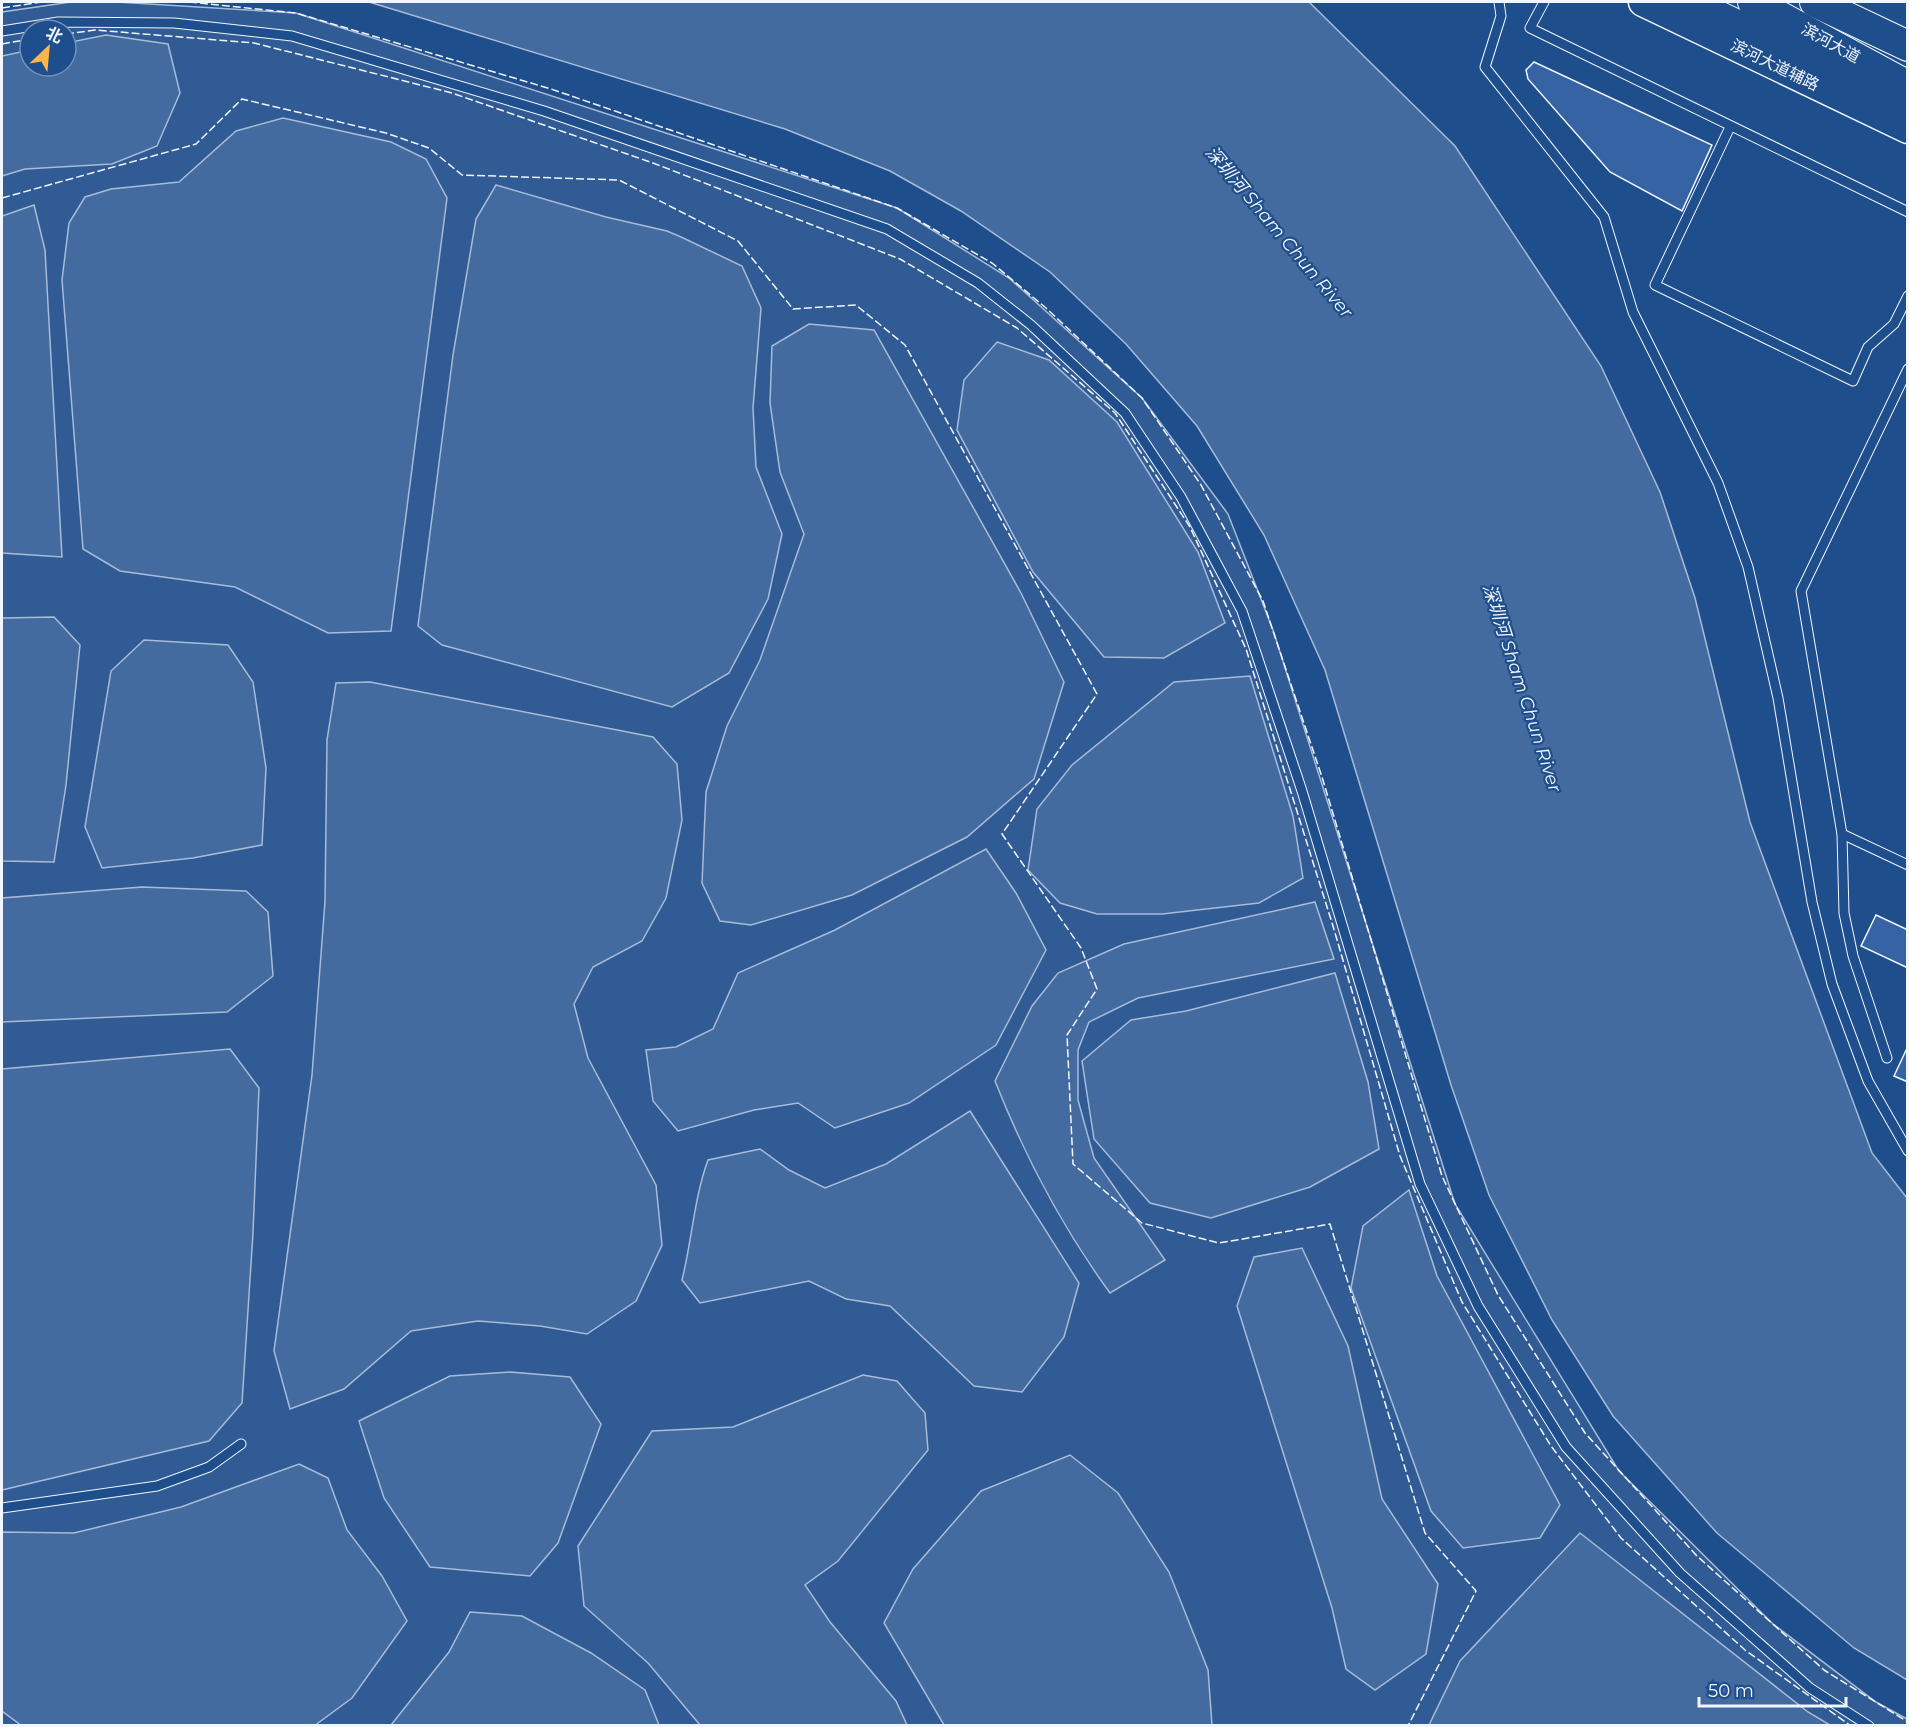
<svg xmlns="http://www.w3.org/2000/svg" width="1909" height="1727" font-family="Montserrat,'Noto Sans SC',sans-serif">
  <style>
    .built { fill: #305b95; stroke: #a8bbd7; stroke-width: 1.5; fill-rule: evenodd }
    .water { fill: #446ba0; stroke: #a8bbd7; stroke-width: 1.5 }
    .building { fill: #3563a3; stroke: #f2f6ff; stroke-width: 1.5 }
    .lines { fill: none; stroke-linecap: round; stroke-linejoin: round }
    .service-casing { stroke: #f2f6ff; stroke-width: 11 }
    .primary-casing { stroke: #f2f6ff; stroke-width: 31 }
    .trunk-casing { stroke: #f2f6ff; stroke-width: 32 }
    .service { stroke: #1f4e8c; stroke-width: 9 }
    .primary { stroke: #1f4e8c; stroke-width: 28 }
    .trunk { stroke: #1f4e8c; stroke-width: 30 }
    .fence { stroke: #f2f6ff; stroke-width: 1.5; stroke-dasharray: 8 3; stroke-linecap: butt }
    .labels { text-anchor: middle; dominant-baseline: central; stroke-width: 4.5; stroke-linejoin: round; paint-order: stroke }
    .street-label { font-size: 16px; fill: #f2f6ff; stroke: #1f4e8c }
    .water-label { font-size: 18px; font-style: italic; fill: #f2f6ff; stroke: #1f4e8c }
  </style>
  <rect width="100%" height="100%" fill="#1f4e8c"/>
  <path class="built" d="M 71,2 L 116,2 L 296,13 L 897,208 L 1009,278 L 1142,398 L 1228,514 L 1273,630 L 1455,1204 L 1619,1471 L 1773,1624 L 1876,1702 L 1907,1719 L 1907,1725 L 2,1725 L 2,12 ZM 30,30 L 66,30 L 66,66 L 30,66 Z"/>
  <g class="water">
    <path d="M 369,2 L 1309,2 L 1455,146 L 1601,366 L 1660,492 L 1695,598 L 1750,822 L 1872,1153 L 1907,1198 L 1907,1680 L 1854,1648 L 1717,1533 L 1613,1416 L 1552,1320 L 1489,1195 L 1451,1085 L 1325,670 L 1264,535 L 1197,426 L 1126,344 L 1050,272 L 961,211 L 890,171 L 785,129 Z"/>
    <path d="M 106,35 L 168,44 L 180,93 L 157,146 L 112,164 L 25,169 L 2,176 L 2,56 L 30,50 L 30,66 L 66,66 L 66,43 Z"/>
    <path d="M 283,118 L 391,142 L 426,159 L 447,198 L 391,631 L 328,633 L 235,587 L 120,571 L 83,549 L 62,280 L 69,223 L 85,197 L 111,189 L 179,182 L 236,131 Z"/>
    <path d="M 496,185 L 606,217 L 667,231 L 681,237 L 742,266 L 761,308 L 753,408 L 756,467 L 782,534 L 768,599 L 729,673 L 672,707 L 442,645 L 418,626 L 453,355 L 476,219 Z"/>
    <path d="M 34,205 L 45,250 L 62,557 L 2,553 L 2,216 Z"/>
    <path d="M 809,324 L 874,330 L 1021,593 L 1064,682 L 1034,779 L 967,837 L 852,895 L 751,925 L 720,921 L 702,883 L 706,792 L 727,726 L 760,660 L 804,534 L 780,472 L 770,403 L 772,346 Z"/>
    <path d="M 997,342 L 1049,360 L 1117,422 L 1198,552 L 1225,623 L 1164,658 L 1104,657 L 1033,572 L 957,430 L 964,380 Z"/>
    <path d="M 54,617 L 80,645 L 66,785 L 54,862 L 2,861 L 2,618 Z"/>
    <path d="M 144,640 L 228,645 L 253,682 L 266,768 L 262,845 L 193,858 L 102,868 L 85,827 L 111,671 Z"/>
    <path d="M 1250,676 L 1293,816 L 1303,878 L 1259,903 L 1162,914 L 1097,914 L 1060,903 L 1028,870 L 1037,809 L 1072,765 L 1174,682 Z"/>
    <path d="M 370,682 L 653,737 L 677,764 L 682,820 L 666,898 L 642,941 L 593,967 L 574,1004 L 588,1058 L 656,1185 L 662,1245 L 636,1301 L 587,1334 L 540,1326 L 478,1321 L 411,1331 L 344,1389 L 290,1409 L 274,1351 L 312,1075 L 325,901 L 327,740 L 336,683 Z"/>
    <path d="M 986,849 L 1016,893 L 1046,950 L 996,1045 L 909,1103 L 835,1128 L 798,1103 L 754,1110 L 678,1131 L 653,1101 L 646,1050 L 676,1047 L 713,1029 L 738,973 L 835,930 Z"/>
    <path d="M 142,887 L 246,891 L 268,912 L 273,976 L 227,1012 L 2,1022 L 2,898 Z"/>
    <path d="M 1315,902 L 1334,959 L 1138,998 L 1089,1022 L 1078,1050 L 1078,1100 L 1094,1158 L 1165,1260 L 1110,1293 C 1062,1227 1025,1157 995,1081 L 1032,1006 L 1058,973 L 1124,944 Z"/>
    <path d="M 1335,973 L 1368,1082 L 1379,1149 L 1310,1187 L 1211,1218 L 1150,1203 L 1094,1139 L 1082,1061 L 1131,1020 L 1186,1011 Z"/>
    <path d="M 230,1049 L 259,1088 L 253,1233 L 242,1403 L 209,1441 L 2,1490 L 2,1069 Z"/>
    <path d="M 970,1111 L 1079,1283 L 1064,1337 L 1022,1392 L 974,1386 L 890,1306 L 846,1299 L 809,1281 L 700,1303 L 682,1280 C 692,1240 694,1198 708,1160 L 760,1149 L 789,1170 L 825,1188 L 886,1164 Z"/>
    <path d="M 1409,1190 L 1437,1276 L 1560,1505 L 1540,1538 L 1463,1548 L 1431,1511 L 1351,1288 L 1363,1226 Z"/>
    <path d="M 1302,1248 L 1348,1346 L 1382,1499 L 1438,1584 L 1426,1654 L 1375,1690 L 1346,1669 L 1332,1608 L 1237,1306 L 1254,1257 Z"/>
    <path d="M 510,1372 L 570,1377 L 601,1424 L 558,1543 L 530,1576 L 430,1567 L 384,1498 L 359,1421 L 450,1376 Z"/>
    <path d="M 863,1375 L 897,1381 L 925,1413 L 928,1450 L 838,1561 L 805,1585 L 830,1622 L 896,1701 L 907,1725 L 700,1725 L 648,1663 L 584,1606 L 578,1546 L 652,1431 L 733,1427 Z"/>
    <path d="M 1070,1455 L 1118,1493 L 1169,1572 L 1208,1670 L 1212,1725 L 944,1725 L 884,1623 L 913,1569 L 981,1491 Z"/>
    <path d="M 299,1464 L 328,1478 L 347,1530 L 382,1576 L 407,1621 L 352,1698 L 314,1726 L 22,1726 L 2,1711 L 2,1532 L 74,1533 L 181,1507 Z"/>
    <path d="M 1580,1533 L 1808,1712 L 1830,1725 L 1429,1725 L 1460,1661 Z"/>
    <path d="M 470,1612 L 522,1616 L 591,1653 L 645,1690 L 659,1725 L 391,1725 L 449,1652 Z"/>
  </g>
  <g class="building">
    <path d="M 1534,62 L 1712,145 L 1682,211 L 1610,172 L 1528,79 L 1526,70 Z"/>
    <path d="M 1876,915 L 1908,930 L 1908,968 L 1861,946 Z"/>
    <path d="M 1908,1046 L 1908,1082 L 1894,1076 Z"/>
  </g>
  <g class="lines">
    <g class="service-casing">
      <g id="service">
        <path d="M 1499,2 L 1501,16 L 1485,67 L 1604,217 L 1633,312 L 1718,483 L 1748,567 L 1778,698 L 1812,902 L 1832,984 L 1868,1081 L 1908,1151"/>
        <path d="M 1544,2 L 1530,28 L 1908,212"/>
        <path d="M 2,31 L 58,22 L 174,23 L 292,36 L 544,111 L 887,229 L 978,283 L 1031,325 L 1125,413 L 1181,497 L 1242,611 L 1302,791 L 1420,1184 L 1478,1306 L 1566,1447 L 1680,1573 L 1810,1688 L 1869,1726"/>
        <path d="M 1730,127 L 1655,285 L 1853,381 L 1868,347 L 1894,324 L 1908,296"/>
        <path d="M 1842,834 L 1908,865"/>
        <path d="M 1887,1058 L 1853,956 L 1844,913 L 1842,834 L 1801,591 L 1908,369"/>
        <path d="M 2,1508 L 157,1486 L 209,1467 L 241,1444"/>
      </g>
    </g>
    <g class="primary-casing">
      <path id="primary" d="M 1643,2 L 1908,129"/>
    </g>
    <g class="trunk-casing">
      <g id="trunk">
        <path d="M 1689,2 L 1908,107"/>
        <path d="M 1753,2 L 1908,86"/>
        <path d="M 1815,2 L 1908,46"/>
      </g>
    </g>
    <use href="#service" class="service"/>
    <use href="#primary" class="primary"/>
    <use href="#trunk" class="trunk"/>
    <g class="fence">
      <path d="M 189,2 L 296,13 L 551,89 L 897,208 L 992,263 L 1046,308 L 1142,398 L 1201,485 L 1263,601 L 1322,777 L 1442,1176 L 1498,1295 L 1585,1433 L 1697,1556 L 1824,1670 L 1908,1722"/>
      <path d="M 2,8 L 42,2"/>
      <path d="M 66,34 L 95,30 L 254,43 L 452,93 L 653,163 L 900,259 L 1017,328 L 1115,413 L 1190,527 L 1246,649 L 1333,926 L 1400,1156 L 1462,1302 L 1551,1446 L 1621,1538 L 1745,1650 L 1851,1726"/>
      <path d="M 2,44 L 30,39"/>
      <path d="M 2,198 L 196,144 L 242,99 L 386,133 L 429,148 L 462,175 L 619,180 L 738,241 L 793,309 L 856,305 L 905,345 L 1097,694 L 1002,834 L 1081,948 L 1097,989 L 1067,1035 L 1073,1164 L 1142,1223 L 1219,1243 L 1330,1224 L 1425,1533 L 1476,1591 L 1408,1726"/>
    </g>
  </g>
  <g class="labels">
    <g class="street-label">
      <text transform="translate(1831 43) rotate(29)">滨河大道</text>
      <text transform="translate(1775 65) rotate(26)">滨河大道辅路</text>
    </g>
    <g class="water-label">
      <text transform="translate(1279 232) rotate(50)">深圳河 Sham Chun River</text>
      <text transform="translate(1522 688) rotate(72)">深圳河 Sham Chun River</text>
    </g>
  </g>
  <rect width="1909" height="1727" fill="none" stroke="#f2f6ff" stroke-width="6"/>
  <g transform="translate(48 48) rotate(26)"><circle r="28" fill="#1f4e8c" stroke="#7391ba" stroke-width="1.5"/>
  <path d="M0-4.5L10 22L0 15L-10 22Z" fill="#ffb74d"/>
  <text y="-9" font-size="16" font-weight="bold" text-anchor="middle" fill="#f2f6ff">北</text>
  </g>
  <path d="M1699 1697v9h147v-9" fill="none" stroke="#f2f6ff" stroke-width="3"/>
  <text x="1708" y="1697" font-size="18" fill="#f2f6ff" stroke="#1f4e8c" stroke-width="4.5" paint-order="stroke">50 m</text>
</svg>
